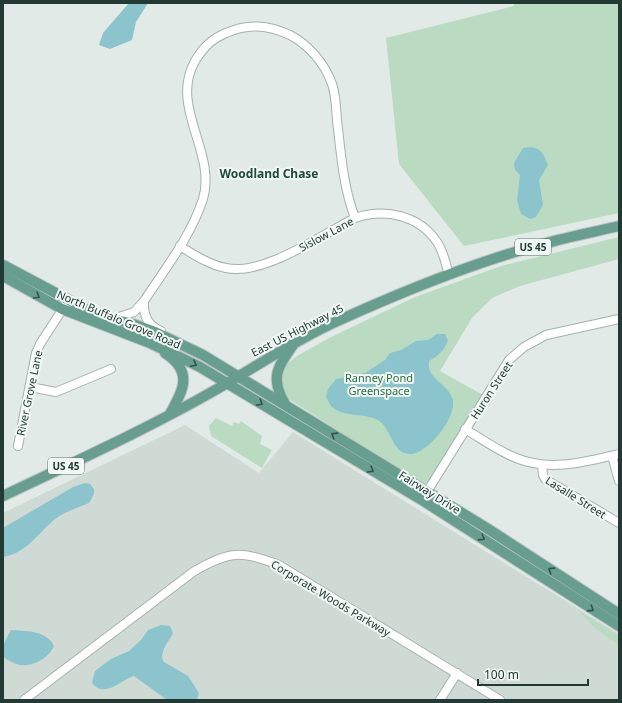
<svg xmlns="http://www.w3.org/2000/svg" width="622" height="703" font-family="'Noto Sans',sans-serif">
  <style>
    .built { fill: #cfdad5 }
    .green { fill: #badbc2 }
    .water { fill: #8bc4cd }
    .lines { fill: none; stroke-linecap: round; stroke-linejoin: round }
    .minor-casing { stroke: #a4b2ad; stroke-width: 10 }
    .major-casing { stroke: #bdc4c2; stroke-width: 12 }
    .minor { stroke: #fff; stroke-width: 8 }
    .major { stroke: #679e8e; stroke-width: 10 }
    .oneway { stroke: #33534a }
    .labels { text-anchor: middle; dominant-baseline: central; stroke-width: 4; stroke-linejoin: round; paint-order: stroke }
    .shield { fill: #f1f7f4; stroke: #60736d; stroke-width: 1 }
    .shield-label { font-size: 10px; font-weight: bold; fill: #223a33 }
    .street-label { font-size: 11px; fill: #223a33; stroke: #f1f7f4 }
    .park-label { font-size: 11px; fill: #2f6e46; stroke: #f1f7f4 }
    .neighbourhood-label { font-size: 12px; font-weight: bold; fill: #1f4b3f; stroke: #f1f7f4 }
  </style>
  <rect width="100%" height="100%" fill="#e1eae6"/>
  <path class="built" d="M 185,425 L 259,473 L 293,432 L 619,634 L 619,700 L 3,700 L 3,513 Z"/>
  <g class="green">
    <path d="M 514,3 L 619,3 L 619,213 L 464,246 L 399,164 L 386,38 L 514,6 Z"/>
    <path d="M 619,237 L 619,259 L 520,286 L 492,298 L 472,318 L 440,371 L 483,395 L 431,479 L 426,483 L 420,483 L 289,399 L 282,386 L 282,375 L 287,364 L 297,356 L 329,338 L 415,297 L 501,266 Z"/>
    <path d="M 216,418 L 232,426 L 234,422 L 239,424 L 241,421 L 262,436 L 260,444 L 272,450 L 262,468 L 211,436 L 209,426 Z"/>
    <path d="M 578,610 L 619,636 L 619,645 L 596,629 Z"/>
  </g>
  <g class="water">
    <path d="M 129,3 L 148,3 L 136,22 L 132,40 L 110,49 L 99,45 L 103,33 Z"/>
    <path d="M 523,148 C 538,145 543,151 548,165 L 539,180 L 543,205 L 536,217 L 530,219 L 521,214 L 517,200 L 520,175 L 515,170 L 514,163 Z"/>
    <path d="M 437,334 L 445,334 L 448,340 C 445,350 438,356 429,361 C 426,380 450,384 453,401 C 456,418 428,453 411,454 C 396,455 392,437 385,427 C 375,410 347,420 332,407 C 330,405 328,400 326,397 L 328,389 L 336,379 L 365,373 L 385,360 L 390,353 L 401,350 L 416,341 L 428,340 Z"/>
    <path d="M 85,483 L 90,484 L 94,489 L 94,494 L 89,503 C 77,508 66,511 55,519 C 38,533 27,553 3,557 L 3,528 L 73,487 Z"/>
    <path d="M 161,625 L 170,626 L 173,633 C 169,641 158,653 164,662 L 188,676 L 199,693 L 197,700 L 167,700 L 134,676 C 120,680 105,699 92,683 L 95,671 L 111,659 L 129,651 L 141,640 L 148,630 Z"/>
    <path d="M 11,630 C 25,631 47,630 54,646 C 48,660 26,671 12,662 C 8,660 4,659 3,654 C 2,645 7,637 11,630 Z"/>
  </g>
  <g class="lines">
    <g class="minor-casing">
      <g id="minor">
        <path d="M 180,246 C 194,255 210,265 226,268 C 264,276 321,235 355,218 C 385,208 419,215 437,242 C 444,252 445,263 449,274"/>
        <path d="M 144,301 C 165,269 191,236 203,199 C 217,152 169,107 195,61 C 202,49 213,38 226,33 C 248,23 268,25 290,35 C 309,45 325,64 332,84 C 336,95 336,109 337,120 C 341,154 343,186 355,218"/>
        <path d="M 113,319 L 134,312 L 144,301 C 143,315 148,326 161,331"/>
        <path d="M 30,387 L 56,392 L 111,369"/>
        <path d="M 465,429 C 482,439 498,451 516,458 C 550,472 585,462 619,454"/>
        <path d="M 18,446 L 36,353 L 40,344 L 68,301"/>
        <path d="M 612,456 L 619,481"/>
        <path d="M 542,465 L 543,475 L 545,479 L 619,523"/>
        <path d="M 425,495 L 509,360 L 524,347 L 546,335 L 619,319"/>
        <path d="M 24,700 L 193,572 C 228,551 242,550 279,565 L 500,700"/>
        <path d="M 440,700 L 457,673"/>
      </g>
    </g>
    <g class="major-casing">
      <g id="major">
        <path d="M 3,265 L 97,315 L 133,324 L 155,332 L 203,355 L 485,527 L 619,614"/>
        <path d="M 3,276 L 62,309 L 150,343 L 200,367 L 422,500 L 619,626"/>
        <path d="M 165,353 C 194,372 183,390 170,414"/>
        <path d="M 285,404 C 270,378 277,368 293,345"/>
        <path d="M 3,496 C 72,463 143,431 210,393 C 251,370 290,343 333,323 C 401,292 471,263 543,244 C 568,237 594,232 619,226"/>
      </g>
    </g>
    <use href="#minor" class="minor"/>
    <use href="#major" class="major"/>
  </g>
  <defs><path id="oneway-chevron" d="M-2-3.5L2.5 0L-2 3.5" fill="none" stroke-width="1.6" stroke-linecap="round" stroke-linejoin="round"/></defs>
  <g class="oneway">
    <use href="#oneway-chevron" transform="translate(37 296) rotate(30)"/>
    <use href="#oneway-chevron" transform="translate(194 364) rotate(27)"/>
    <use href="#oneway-chevron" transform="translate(260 403) rotate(31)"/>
    <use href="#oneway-chevron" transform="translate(334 435) rotate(-148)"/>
    <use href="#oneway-chevron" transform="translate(371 470) rotate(31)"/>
    <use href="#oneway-chevron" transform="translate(482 538) rotate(32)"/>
    <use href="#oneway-chevron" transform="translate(551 570) rotate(-147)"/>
    <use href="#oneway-chevron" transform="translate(591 609) rotate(33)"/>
  </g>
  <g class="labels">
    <g class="shield">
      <rect x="515" y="239" width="36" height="16" rx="3"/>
      <rect x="48" y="458" width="36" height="16" rx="3"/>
    </g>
    <g class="shield-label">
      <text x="533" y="247">US 45</text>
      <text x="66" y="466">US 45</text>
    </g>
    <g class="street-label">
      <text transform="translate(326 234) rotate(-28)">Sislow Lane</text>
      <text transform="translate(119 319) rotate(23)">North Buffalo Grove Road</text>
      <text transform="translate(297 330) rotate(-27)">East US Highway 45</text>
      <text transform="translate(491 390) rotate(-57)">Huron Street</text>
      <text transform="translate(29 393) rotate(-78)">River Grove Lane</text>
      <text transform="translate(430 492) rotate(32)">Fairway Drive</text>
      <text transform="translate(576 497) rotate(32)">Lasalle Street</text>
      <text transform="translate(331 598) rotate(31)">Corporate Woods Parkway</text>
    </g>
    <g class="park-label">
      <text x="379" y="377">Ranney Pond<tspan x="379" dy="13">Greenspace</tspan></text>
    </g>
    <g class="neighbourhood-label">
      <text x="269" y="173">Woodland Chase</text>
    </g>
  </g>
  <rect width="622" height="703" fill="none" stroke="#223a33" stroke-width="8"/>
  <path d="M478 679v6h110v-6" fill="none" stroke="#223a33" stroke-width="2"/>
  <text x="484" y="679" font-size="12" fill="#223a33" stroke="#f1f7f4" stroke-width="3" paint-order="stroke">100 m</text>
</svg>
